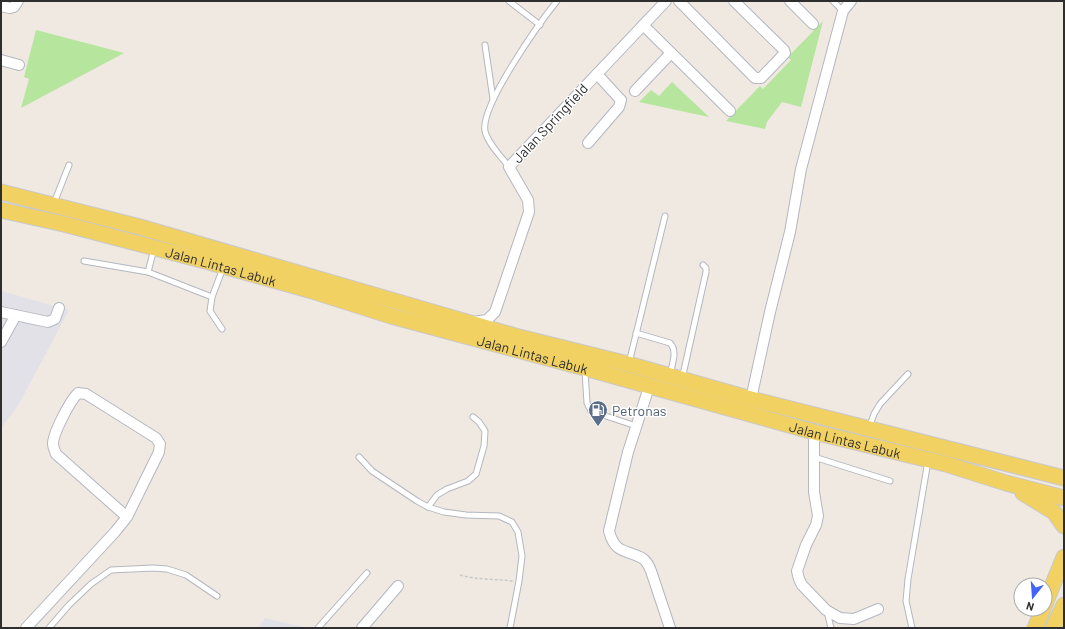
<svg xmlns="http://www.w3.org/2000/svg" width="1065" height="629" font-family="Barlow,sans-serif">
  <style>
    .industrial { fill: #e3e1e8 }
    .green { fill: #b6e59e }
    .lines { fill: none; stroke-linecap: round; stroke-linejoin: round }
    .lane-casing { stroke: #b4b7c1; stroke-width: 7 }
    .street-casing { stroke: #b4b7c1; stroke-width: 12 }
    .primary-casing { stroke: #c9c9c9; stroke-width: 17 }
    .path { stroke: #c9c9c9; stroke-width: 1.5; stroke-dasharray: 3 2; stroke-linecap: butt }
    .lane { stroke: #fff; stroke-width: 5 }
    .street { stroke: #fff; stroke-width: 10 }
    .primary { stroke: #f2d163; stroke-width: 15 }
    .labels { text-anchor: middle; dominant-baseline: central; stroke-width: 3; stroke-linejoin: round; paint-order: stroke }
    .street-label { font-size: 14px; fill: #2e2e2e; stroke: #fff }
    .service-label { font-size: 14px; fill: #4e5e75; stroke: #fff; text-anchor: start }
  </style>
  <rect width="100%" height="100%" fill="#efe9e1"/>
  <g class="industrial">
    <path d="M 1,291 L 69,310 L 19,404 L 1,428 Z"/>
    <path d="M 265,618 L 307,628 L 308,628 L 258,628 Z"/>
  </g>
  <g class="green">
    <path d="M 823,21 L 801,107 L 782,102 L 767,122 L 765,129 L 726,121 L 760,86 L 763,89 L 791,60 L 788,57 Z"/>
    <path d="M 36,30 L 124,53 L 21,108 L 29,79 L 24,77 Z"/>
    <path d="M 672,82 L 709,117 L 639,102 L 651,90 L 659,96 Z"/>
  </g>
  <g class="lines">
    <g class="lane-casing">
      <g id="lane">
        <path d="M 509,1 L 540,25"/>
        <path d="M 833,1 L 843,11"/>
        <path d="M 485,45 L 493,99"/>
        <path d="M 509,167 C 501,156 488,144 485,131 C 480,106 540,22 557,1"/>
        <path d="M 54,203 L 69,165"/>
        <path d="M 154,249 L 148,272 L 212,297"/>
        <path d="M 84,261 L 148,272"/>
        <path d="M 222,329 L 210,311 L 212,297 L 223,268"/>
        <path d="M 636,333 L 670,343 C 678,351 672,364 670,375"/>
        <path d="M 629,363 L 665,216"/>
        <path d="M 585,371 L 587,403 L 591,411 L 636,426"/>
        <path d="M 682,379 L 706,272 L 706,268 L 703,265"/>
        <path d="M 869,428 L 874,414 L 880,404 L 908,374"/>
        <path d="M 359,457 L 372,471 L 417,501 L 428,507 L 444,512 L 466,515 L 499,516 L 512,522 L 518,532 L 522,556 L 519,581 L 510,628"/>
        <path d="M 814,457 L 890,481"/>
        <path d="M 428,507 L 437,495 L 447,489 L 468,481 L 476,474 L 484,446 L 485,431 L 479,422 L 473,417"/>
        <path d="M 827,611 L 831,628"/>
        <path d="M 49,628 L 69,605 L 91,584 L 111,570 L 153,568 L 167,569 L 186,575 L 217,596"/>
        <path d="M 318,628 L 367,573"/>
        <path d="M 912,628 L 906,601 L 908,579 L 928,461"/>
      </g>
    </g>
    <g class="street-casing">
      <g id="street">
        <path d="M 679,1 L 755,78 L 761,78 L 785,53 L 784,50 L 734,1"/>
        <path d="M 790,1 L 813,24"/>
        <path d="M 1,6 L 10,8 L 14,7 L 18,1"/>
        <path d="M 643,25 L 730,111"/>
        <path d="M 1,60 L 19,65"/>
        <path d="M 635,91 L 671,53"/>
        <path d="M 588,143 L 619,107 L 621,100 L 618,97 L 597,74"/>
        <path d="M 1,312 L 48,322 L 55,319 L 59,308"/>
        <path d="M 473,322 L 487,320 L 495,312 L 529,212 L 528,200 L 509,167 L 666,1"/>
        <path d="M 1,342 L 16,315"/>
        <path d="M 649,387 L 628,452 L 609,531 C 615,554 625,549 642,558 C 647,561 649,566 651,571 L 670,628"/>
        <path d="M 751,399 L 770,312 L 790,232 L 801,169 L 843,11 L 851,1"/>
        <path d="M 814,432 L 814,492 L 818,516 L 816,525 L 806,545 L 797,571 L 799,579 L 802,585 L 826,610 L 840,618 L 854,619 L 878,609"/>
        <path d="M 26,628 L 115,532 L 127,517 L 159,452 L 160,444 L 156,438 L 86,394 L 78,393 C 70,401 53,433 53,444 C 53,447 55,451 56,454 L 127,517"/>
        <path d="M 362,628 L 398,586"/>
      </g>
    </g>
    <g class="primary-casing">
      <g id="primary">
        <path d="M 1,192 L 140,227 L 515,336 L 628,364 L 751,399 L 1064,478"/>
        <path id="s1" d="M 1,210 L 64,224 L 209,262 L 309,290 L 391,316 L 585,368 L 814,432 L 946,464 L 1006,483 L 1064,498"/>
        <path d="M 1023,493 L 1054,512 L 1064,526"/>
        <path d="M 1045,604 L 1064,557"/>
        <path d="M 1035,628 L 1043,609"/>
        <path d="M 1053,628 L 1064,605"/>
      </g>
    </g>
    <path class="path" d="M 460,575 C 476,580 496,579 513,581"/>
    <use href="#lane" class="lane"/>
    <use href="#street" class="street"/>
    <use href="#primary" class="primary"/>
  </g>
  <defs>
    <g id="fuel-pin" transform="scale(1)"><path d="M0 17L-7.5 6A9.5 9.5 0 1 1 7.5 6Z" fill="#5c6f8a" stroke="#fff"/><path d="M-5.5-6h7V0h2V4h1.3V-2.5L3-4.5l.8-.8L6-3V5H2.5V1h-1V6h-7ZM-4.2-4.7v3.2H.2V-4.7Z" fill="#fff"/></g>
  </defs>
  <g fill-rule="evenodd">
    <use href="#fuel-pin" x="598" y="410"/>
  </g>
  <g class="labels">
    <g class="street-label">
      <text transform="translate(550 123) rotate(-47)">Jalan Springfield</text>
      <text stroke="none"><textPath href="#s1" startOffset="227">Jalan Lintas Labuk</textPath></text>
      <text stroke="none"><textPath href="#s1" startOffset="551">Jalan Lintas Labuk</textPath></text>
      <text stroke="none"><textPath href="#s1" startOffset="875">Jalan Lintas Labuk</textPath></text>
    </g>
    <g class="service-label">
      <text x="612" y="410">Petronas</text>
    </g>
  </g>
  <rect width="1065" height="629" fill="none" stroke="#2e2e2e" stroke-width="4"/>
  <g transform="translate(1033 597) rotate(197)"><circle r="19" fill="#ffffff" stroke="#ababab"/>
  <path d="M0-3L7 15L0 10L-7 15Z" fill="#4264fb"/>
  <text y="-6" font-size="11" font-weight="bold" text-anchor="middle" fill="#2e2e2e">N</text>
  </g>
</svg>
